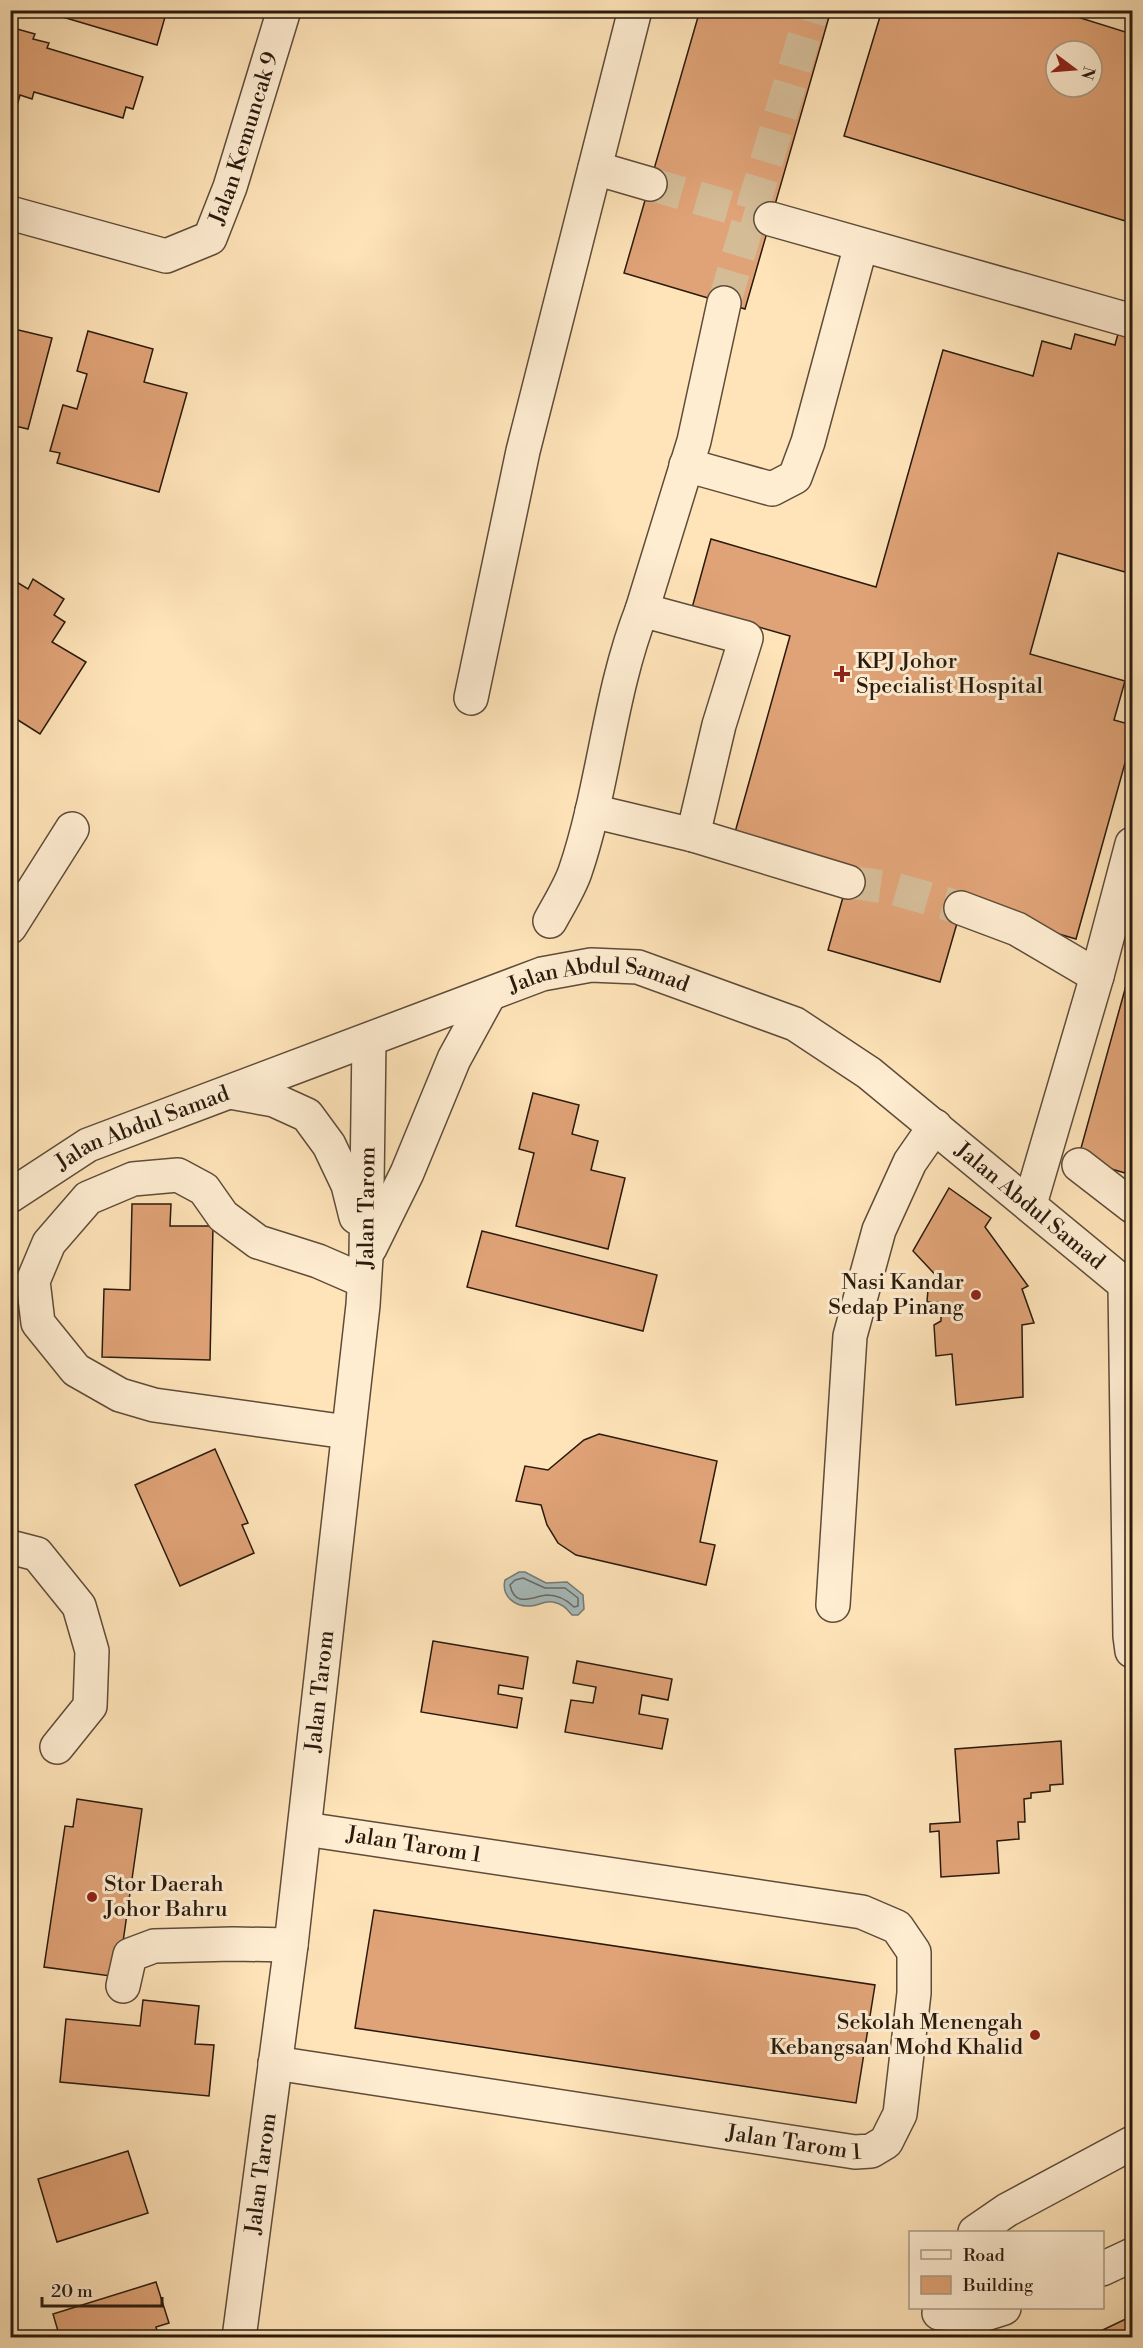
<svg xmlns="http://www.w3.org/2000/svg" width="1143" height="2348" font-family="'Libre Bodoni',serif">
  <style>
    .water { fill: #a6bbbb; stroke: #747b76; stroke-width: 1.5 }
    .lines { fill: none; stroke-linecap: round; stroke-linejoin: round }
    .shore { stroke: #686a64; stroke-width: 1.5 }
    .building { fill: #e0a377; stroke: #291a0e; stroke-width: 1.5; fill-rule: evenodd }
    .minor-tunnel { stroke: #d4bc97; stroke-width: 33; stroke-dasharray: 33 16; stroke-linecap: butt }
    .minor-casing { stroke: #5e4c39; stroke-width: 36 }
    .minor { stroke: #ffedd2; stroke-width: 33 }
    .poi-dot { fill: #8f2418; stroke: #ffedd2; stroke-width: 2 }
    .labels { text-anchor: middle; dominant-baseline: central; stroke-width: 6; stroke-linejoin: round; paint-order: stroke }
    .street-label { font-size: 22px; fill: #291a0e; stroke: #ffedd2 }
    .poi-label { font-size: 22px; fill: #291a0e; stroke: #ffedd2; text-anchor: start }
  </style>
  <rect width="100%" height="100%" fill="#ffe4b9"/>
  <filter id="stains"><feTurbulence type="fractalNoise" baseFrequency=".00333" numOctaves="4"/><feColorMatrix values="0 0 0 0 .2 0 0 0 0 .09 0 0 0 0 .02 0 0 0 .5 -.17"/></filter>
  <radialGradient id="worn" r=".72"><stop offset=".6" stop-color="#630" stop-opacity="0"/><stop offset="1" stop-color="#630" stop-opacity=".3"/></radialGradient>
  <path class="water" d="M 519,1572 L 525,1572 L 546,1583 L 567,1582 L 583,1595 L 584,1609 L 578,1615 L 572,1615 C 566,1608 563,1604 553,1602 C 544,1600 539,1606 530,1606 C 515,1607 501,1596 505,1580 Z"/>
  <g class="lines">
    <path class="shore" d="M 523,1578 L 545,1588 L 565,1588 L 578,1598 L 578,1606 L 574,1607 C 567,1600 558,1595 547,1595 C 533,1596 515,1609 510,1585 L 515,1580 Z"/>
  </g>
  <g class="building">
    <path d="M 39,10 L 167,10 L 157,45 Z"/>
    <path d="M 700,10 L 831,10 L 745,309 L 624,273 Z"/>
    <path d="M 882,10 L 1055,10 L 1132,34 L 1132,223 L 844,136 ZM 1056,51 L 1092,51 L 1092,87 L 1056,87 Z"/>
    <path d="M 10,27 L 35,34 L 33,39 L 49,43 L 47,48 L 143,77 L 133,109 L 126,107 L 123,118 L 34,92 L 32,99 L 20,95 L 15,113 L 10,112 Z"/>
    <path d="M 10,328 L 52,338 L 28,429 L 15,426 L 10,443 Z"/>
    <path d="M 88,331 L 153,349 L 144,382 L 187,393 L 159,492 L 57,463 L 60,453 L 50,451 L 63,405 L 77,409 L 87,374 L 77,371 Z"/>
    <path d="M 1075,334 L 1115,345 L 1118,334 L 1132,338 L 1132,574 L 1058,553 L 1030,654 L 1125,681 L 1114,720 L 1132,725 L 1132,738 L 1076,939 L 962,906 L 940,982 L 828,950 L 849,876 L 732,843 L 790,636 L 692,608 L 711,539 L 876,587 L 943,350 L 1033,376 L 1042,341 L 1071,349 Z"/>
    <path d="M 10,578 L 28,589 L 33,579 L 64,599 L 54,615 L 65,622 L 52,642 L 86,662 L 40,734 L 10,715 Z"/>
    <path d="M 1132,964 L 1132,1147 L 1125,1173 L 1078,1159 Z"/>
    <path d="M 533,1093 L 579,1105 L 572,1134 L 598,1141 L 591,1170 L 625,1178 L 608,1249 L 516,1226 L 534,1153 L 519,1149 Z"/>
    <path d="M 949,1188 L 991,1218 L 985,1227 L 1028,1286 L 1022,1289 L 1034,1323 L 1022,1325 L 1023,1397 L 956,1405 L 952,1354 L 936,1356 L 934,1325 L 941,1321 L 941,1302 L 927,1302 L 928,1289 L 944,1284 L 913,1251 Z"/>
    <path d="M 132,1204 L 171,1204 L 170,1226 L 213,1226 L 210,1360 L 102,1357 L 104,1289 L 130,1290 Z"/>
    <path d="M 482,1231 L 657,1275 L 643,1331 L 467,1287 Z"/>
    <path d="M 599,1434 L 717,1461 L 700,1542 L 715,1545 L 706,1585 L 576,1555 L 558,1543 L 547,1525 L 541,1505 L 516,1501 L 525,1466 L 548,1470 L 584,1440 Z"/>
    <path d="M 215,1449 L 248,1523 L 242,1525 L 254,1553 L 180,1586 L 135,1485 Z"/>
    <path d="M 433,1641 L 528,1657 L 523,1689 L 499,1685 L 498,1694 L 522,1698 L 517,1728 L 421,1712 Z"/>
    <path d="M 577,1661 L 672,1679 L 668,1700 L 642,1695 L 639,1714 L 668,1719 L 662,1749 L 565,1732 L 571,1700 L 593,1703 L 596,1687 L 573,1683 Z"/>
    <path d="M 1061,1741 L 1063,1784 L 1050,1785 L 1050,1791 L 1031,1793 L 1031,1798 L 1024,1799 L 1025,1822 L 1018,1822 L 1019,1839 L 997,1841 L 999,1873 L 941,1877 L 939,1831 L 930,1832 L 930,1824 L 960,1822 L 955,1749 Z"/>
    <path d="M 77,1799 L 142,1809 L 118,1977 L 44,1967 L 65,1826 L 73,1827 Z"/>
    <path d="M 374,1910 L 875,1985 L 856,2103 L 355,2028 Z"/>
    <path d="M 143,2000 L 199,2006 L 195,2044 L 214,2045 L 209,2096 L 60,2082 L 66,2019 L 140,2026 Z"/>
    <path d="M 128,2151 L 148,2213 L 57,2242 L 38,2179 Z"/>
    <path d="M 156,2282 L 169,2323 L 156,2327 L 159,2338 L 60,2338 L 53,2314 Z"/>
    <path d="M 1132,2316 L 1132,2338 L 1086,2338 Z"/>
  </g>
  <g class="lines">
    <g class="minor-tunnel">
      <path d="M 650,184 L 771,219"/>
      <path d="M 724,303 L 812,10"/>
      <path d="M 848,882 L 892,888 L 961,908"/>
    </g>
    <g class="minor-casing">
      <g id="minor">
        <path d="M 595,168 L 650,184"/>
        <path id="s1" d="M 10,213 L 166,256 L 210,238 L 230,187 L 284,10"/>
        <path d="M 771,219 L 1132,321"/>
        <path d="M 686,465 L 772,489 L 795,477 L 808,442 L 861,245"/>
        <path d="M 642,610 L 694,441 L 724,303"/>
        <path d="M 471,698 L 523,451 L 635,10"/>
        <path d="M 592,811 L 693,835 L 848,882"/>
        <path d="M 961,908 L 1017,929 L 1097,976"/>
        <path d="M 550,921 C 558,906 569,889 575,872 C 604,787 609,694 642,610 L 746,638 L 719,725 L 693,835"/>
        <path d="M 10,927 L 72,829"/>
        <path d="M 230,1092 L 274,1100 L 307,1115 L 329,1145 L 348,1185 L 356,1217"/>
        <path d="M 1079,1165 L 1132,1206"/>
        <path id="s2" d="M 10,1196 L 88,1145 L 542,974 L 591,965 L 638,967 L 795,1024 L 869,1073 L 1132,1290"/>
        <path d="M 1030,1204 L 1097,976 L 1132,844"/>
        <path d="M 370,1248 L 407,1173 L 454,1059 L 489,995"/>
        <path d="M 1125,1285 L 1130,1636 L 1132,1651"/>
        <path d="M 347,1432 L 154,1405 L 120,1395 L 76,1370 L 38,1323 L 33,1281 L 49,1243 L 88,1198 L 133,1179 L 178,1175 L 204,1189 L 223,1216 L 258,1242 L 318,1261 L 364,1281"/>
        <path d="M 10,1547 L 37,1554 L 79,1606 L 92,1651 L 90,1706 L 57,1747"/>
        <path d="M 833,1605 L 850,1336 L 879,1230 L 910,1162 L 935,1126"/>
        <path d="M 123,1986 L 130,1955 L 154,1946 L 233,1944 L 291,1945"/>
        <path id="s3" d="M 275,2063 L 855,2152 L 871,2151 L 886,2142 L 900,2114 L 914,1993 L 914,1952 L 897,1927 L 862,1912 L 305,1829"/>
        <path d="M 975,2232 L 1007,2210 L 1132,2143"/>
        <path d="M 1102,2269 L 1132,2255"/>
        <path d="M 939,2313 L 982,2315 L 1004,2308"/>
        <path id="s4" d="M 239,2338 L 291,1945 L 363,1305 L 366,1257 L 369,1040"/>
      </g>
    </g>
    <use href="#minor" class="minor"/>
  </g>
  <g class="poi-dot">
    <path d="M839 665h6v6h6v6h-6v6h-6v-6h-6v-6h6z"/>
    <circle cx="976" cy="1295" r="6"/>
    <circle cx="92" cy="1897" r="6"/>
    <circle cx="1035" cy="2035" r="6"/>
  </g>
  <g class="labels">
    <g class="street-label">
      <text stroke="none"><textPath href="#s1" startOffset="315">Jalan Kemuncak 9</textPath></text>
      <text stroke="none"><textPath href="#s2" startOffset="636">Jalan Abdul Samad</textPath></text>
      <text stroke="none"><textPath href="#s2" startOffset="150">Jalan Abdul Samad</textPath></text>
      <text stroke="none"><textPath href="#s4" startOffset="1138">Jalan Tarom</textPath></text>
      <text stroke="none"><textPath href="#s2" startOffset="1140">Jalan Abdul Samad</textPath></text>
      <text stroke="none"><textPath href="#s4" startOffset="652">Jalan Tarom</textPath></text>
      <text transform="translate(414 1845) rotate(9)">Jalan Tarom 1</text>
      <text stroke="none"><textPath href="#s3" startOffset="525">Jalan Tarom 1</textPath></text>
      <text stroke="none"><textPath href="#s4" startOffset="166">Jalan Tarom</textPath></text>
    </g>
    <g class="poi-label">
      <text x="856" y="661">KPJ Johor<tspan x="856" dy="25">Specialist Hospital</tspan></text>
      <text x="964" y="1282" text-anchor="end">Nasi Kandar<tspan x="964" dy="25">Sedap Pinang</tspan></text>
      <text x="104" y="1884">Stor Daerah<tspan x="104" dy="25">Johor Bahru</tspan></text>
      <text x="1023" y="2022" text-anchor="end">Sekolah Menengah<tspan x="1023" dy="25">Kebangsaan Mohd Khalid</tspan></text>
    </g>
  </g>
  <rect width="1143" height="2348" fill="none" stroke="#ffe4b9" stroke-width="36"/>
  <rect x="12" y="12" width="1119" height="2324" fill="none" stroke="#291a0e" stroke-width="3"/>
  <rect x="18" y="18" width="1107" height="2312" fill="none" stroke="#291a0e" stroke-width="1.5"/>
  <rect x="909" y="2231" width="195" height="78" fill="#ffedd2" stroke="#a99984" stroke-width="1.5"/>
  <rect x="921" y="2250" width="30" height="9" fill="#ffedd2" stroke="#a99984" stroke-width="1.5"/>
  <text x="963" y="2261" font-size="18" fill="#291a0e">Road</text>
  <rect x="921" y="2276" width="30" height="18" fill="#e0a377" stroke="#a99984" stroke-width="1.5"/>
  <text x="963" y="2291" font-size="18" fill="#291a0e">Building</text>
  <g transform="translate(1074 69) rotate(106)"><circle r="28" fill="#ffedd2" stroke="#a99984" stroke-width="1.5"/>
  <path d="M0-4.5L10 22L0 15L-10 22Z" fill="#8f2418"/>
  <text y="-9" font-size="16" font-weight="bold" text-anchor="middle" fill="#291a0e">N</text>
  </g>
  <path d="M42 2297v9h120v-9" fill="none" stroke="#291a0e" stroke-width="3"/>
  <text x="51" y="2297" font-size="18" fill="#291a0e" stroke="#ffedd2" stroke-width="4.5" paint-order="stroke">20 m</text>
  <rect width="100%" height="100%" filter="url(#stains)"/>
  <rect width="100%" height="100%" fill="url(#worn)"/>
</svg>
